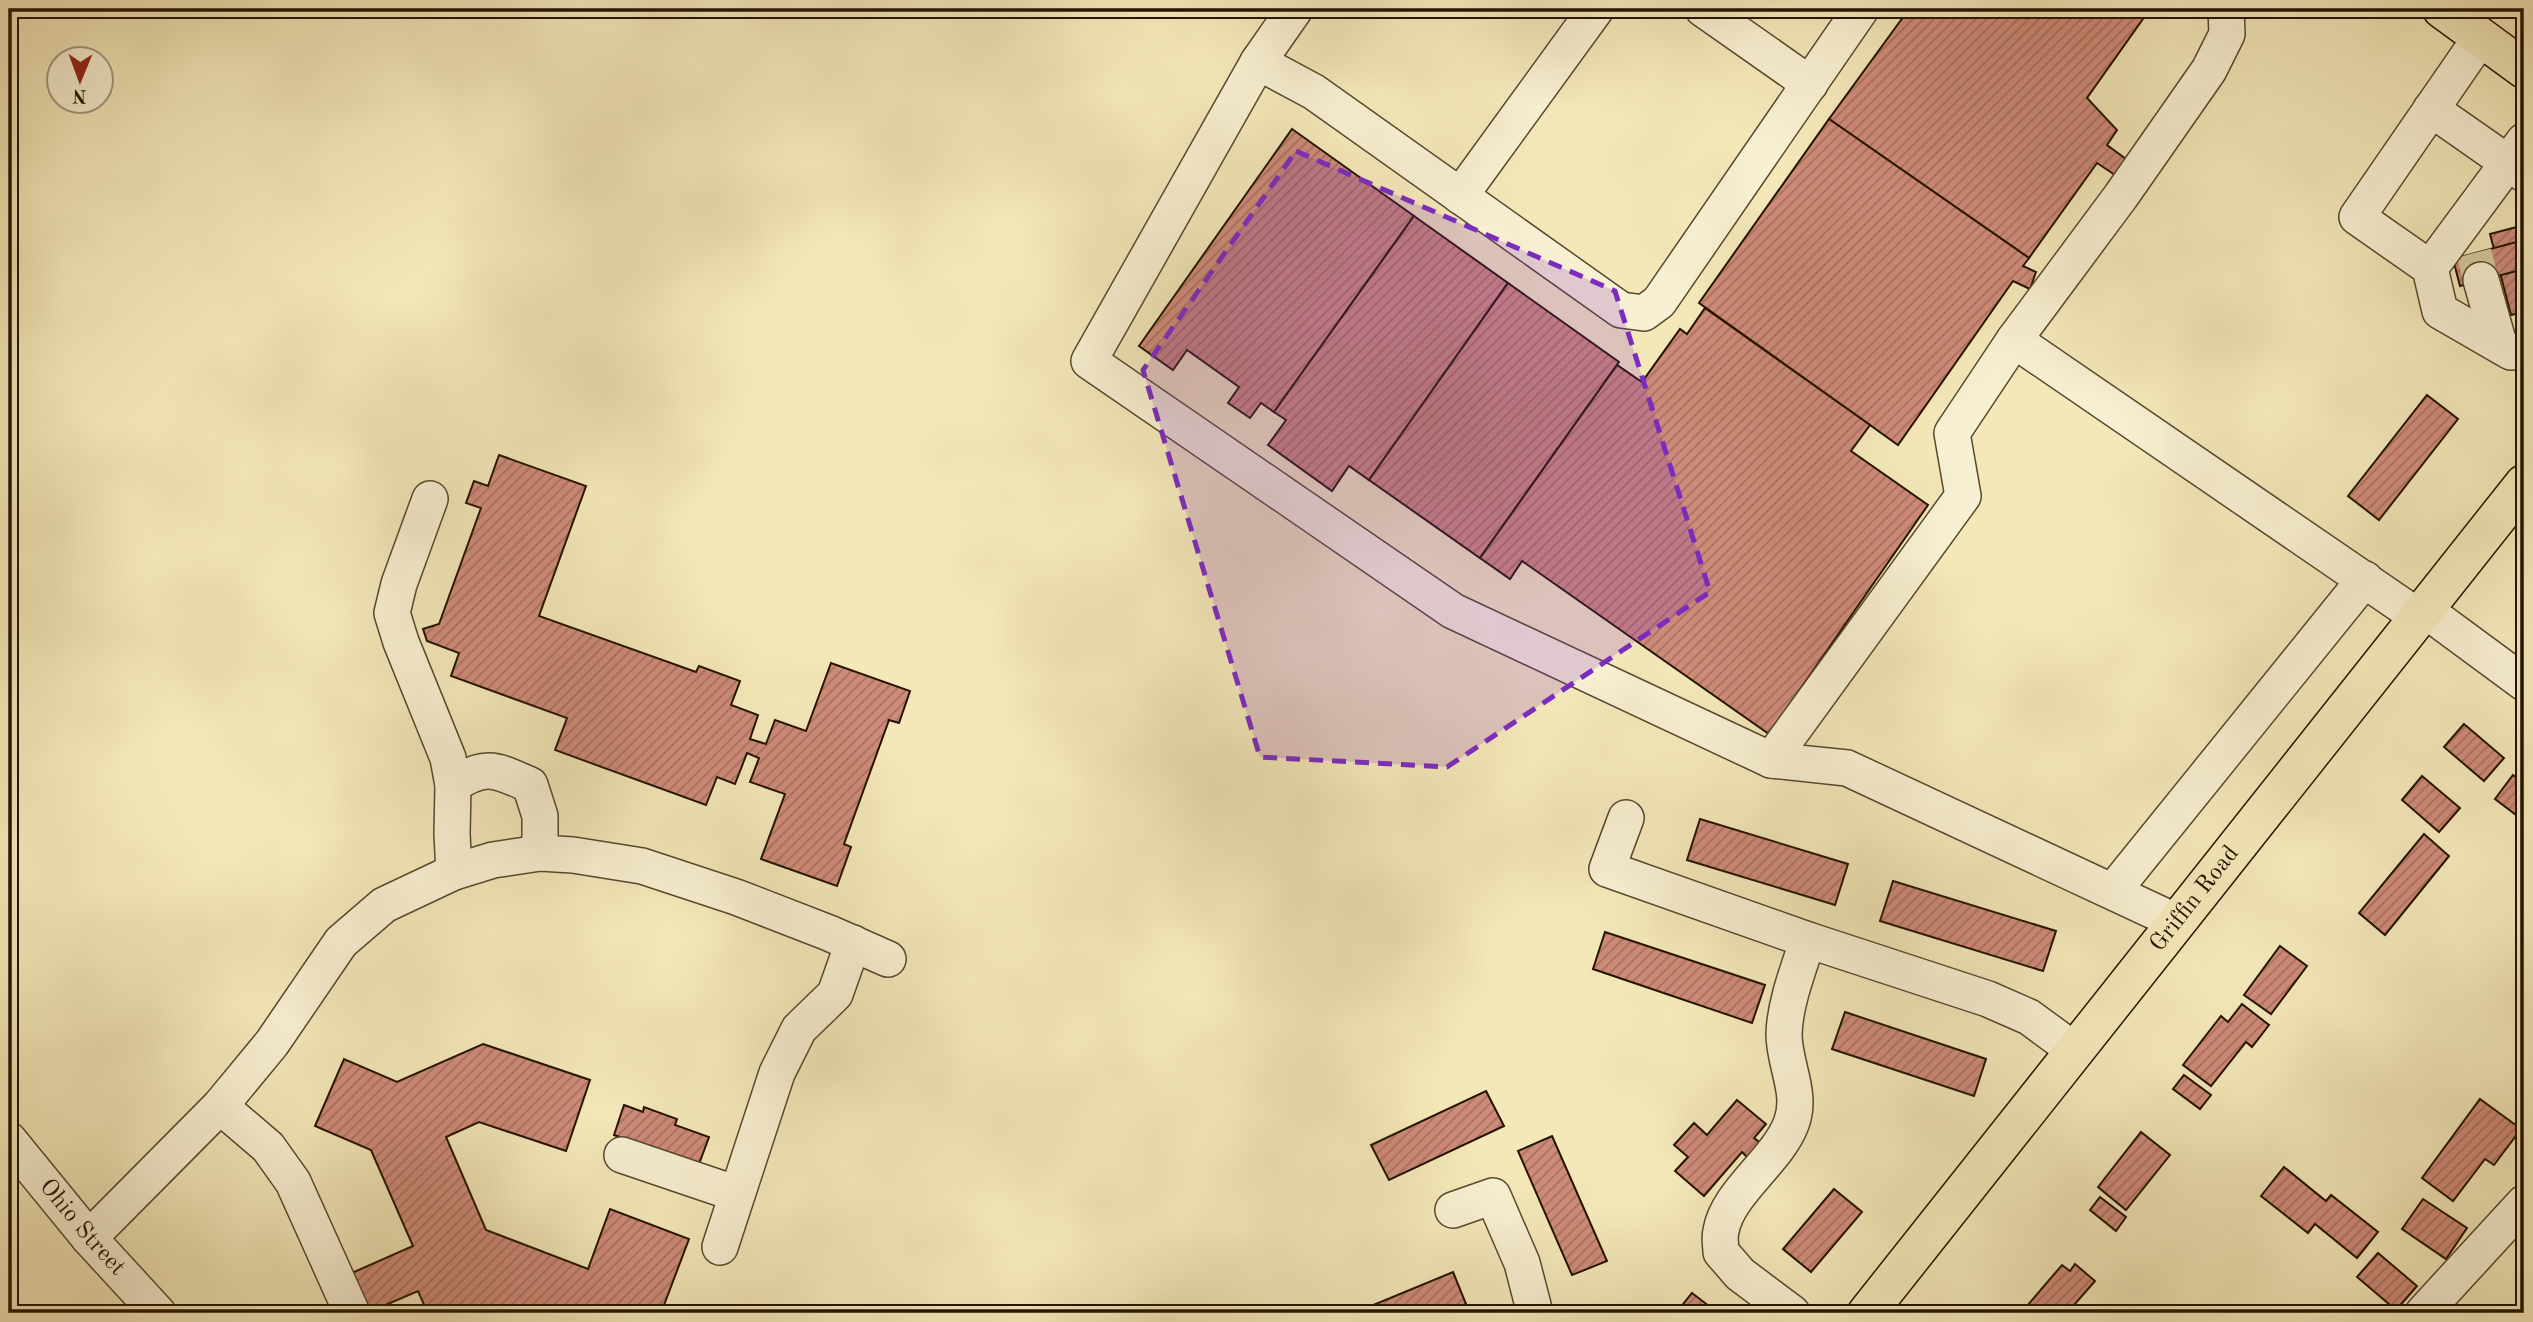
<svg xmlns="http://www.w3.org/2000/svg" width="2533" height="1322" font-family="'Old Standard TT',serif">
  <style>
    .building { fill: url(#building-hatch); stroke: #231300; stroke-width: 2 }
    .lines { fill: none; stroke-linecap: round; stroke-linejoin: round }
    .minor-tunnel { stroke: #d5c89d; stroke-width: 35; stroke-dasharray: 35 18; stroke-linecap: butt }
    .minor-casing { stroke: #57482e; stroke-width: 38 }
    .major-casing { stroke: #231300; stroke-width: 41 }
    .minor { stroke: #f8f0d2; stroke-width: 35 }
    .major { stroke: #f4e8b9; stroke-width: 38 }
    .marked { fill: #7b2cbf; fill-opacity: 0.2; stroke: #7b2cbf; stroke-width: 5; stroke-dasharray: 14 9; stroke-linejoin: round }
    .labels { text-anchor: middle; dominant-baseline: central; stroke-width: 7; stroke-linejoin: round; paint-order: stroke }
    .street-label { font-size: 24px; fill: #231300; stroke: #f8f0d2 }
  </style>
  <defs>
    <pattern id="building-hatch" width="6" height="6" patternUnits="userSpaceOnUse" patternTransform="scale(1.75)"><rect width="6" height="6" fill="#cf8b79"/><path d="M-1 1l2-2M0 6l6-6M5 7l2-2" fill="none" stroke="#a87061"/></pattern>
  </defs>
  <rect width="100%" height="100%" fill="#f4e8b9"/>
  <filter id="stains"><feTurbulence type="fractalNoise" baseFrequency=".00286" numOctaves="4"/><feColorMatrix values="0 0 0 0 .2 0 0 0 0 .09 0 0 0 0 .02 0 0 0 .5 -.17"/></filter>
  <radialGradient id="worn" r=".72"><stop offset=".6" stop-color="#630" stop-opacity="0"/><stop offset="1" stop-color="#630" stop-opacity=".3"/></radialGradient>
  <g class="building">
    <path d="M 1909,9 L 2150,9 L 2087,98 L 2117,130 L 2107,145 L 2130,162 L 2118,177 L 2097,163 L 2029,258 L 1829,119 Z"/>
    <path d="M 1829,119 L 2029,258 L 2023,266 L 2036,272 L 2030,289 L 2013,281 L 1898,445 L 1699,303 Z"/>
    <path d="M 1292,129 L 1414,216 L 1274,412 L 1261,403 L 1250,418 L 1228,403 L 1239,387 L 1187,350 L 1173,370 L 1139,346 Z"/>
    <path d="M 1414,216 L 1508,283 L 1369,480 L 1349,466 L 1332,491 L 1268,445 L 1286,420 L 1274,412 Z"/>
    <path d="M 2524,225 L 2524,312 L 2511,315 L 2490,234 Z"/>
    <path d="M 2524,240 L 2524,269 L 2460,286 L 2453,259 Z"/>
    <path d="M 1508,283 L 1619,362 L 1480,558 L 1369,480 Z"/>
    <path d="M 1705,308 L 1870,425 L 1851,451 L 1928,505 L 1769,734 L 1522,561 L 1510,579 L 1480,558 L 1617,365 L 1642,382 L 1680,329 L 1687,334 Z"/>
    <path d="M 2427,395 L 2458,419 L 2379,520 L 2348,496 Z"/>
    <path d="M 499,455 L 586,486 L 539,616 L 696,672 L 699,666 L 740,681 L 731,705 L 758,715 L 750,739 L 766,744 L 775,720 L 806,731 L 831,663 L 910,691 L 899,723 L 889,720 L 844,844 L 851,847 L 837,886 L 761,859 L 785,794 L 750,782 L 759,758 L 747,753 L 735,784 L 717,777 L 706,805 L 555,750 L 567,718 L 451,676 L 459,653 L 427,641 L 423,629 L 439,624 L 481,508 L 466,503 L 474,481 L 488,486 Z"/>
    <path d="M 2464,724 L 2504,758 L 2484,781 L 2444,747 Z"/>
    <path d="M 2513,775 L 2524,784 L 2524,821 L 2495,799 Z"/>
    <path d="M 2422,776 L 2460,808 L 2439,832 L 2402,800 Z"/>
    <path d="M 1700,819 L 1848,864 L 1835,905 L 1687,860 Z"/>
    <path d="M 2424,834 L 2449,856 L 2385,935 L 2359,913 Z"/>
    <path d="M 1893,881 L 2056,931 L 2043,971 L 1880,921 Z"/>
    <path d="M 1605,932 L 1765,985 L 1752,1023 L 1593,969 Z"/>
    <path d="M 2280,946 L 2307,966 L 2271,1014 L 2244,995 Z"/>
    <path d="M 2242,1004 L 2269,1025 L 2252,1047 L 2246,1042 L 2211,1086 L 2183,1065 L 2221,1016 L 2228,1022 Z"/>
    <path d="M 1845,1012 L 1986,1059 L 1974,1096 L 1832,1049 Z"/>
    <path d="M 483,1044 L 590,1080 L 566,1151 L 479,1122 L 446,1137 L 486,1230 L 588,1269 L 610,1209 L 689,1239 L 661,1313 L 441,1313 L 425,1307 L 418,1291 L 367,1313 L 345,1276 L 413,1246 L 371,1150 L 315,1126 L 344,1059 L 397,1082 Z"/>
    <path d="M 2184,1075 L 2211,1095 L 2200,1109 L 2173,1089 Z"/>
    <path d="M 1486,1091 L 1504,1126 L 1389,1180 L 1371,1145 Z"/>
    <path d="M 2480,1099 L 2521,1129 L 2494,1165 L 2485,1159 L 2453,1201 L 2422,1178 Z"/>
    <path d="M 1737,1100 L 1766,1124 L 1754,1138 L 1762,1144 L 1749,1159 L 1742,1152 L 1704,1196 L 1675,1171 L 1688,1157 L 1674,1145 L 1694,1123 L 1707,1135 Z"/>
    <path d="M 624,1105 L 643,1112 L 644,1107 L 677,1119 L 675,1125 L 709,1137 L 699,1164 L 614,1135 Z"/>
    <path d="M 2141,1132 L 2170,1155 L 2126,1210 L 2098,1187 Z"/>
    <path d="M 1552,1136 L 1607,1261 L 1572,1275 L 1518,1151 Z"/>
    <path d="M 2284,1167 L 2326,1201 L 2331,1195 L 2378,1232 L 2357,1258 L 2315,1224 L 2308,1233 L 2261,1196 Z"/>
    <path d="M 1834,1189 L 1862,1212 L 1811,1272 L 1783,1249 Z"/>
    <path d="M 2100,1197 L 2126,1217 L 2116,1231 L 2090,1210 Z"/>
    <path d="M 2423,1199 L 2467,1228 L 2446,1259 L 2402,1229 Z"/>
    <path d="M 2378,1253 L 2417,1286 L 2396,1310 L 2357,1277 Z"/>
    <path d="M 2075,1264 L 2095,1281 L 2067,1313 L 2021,1313 L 2062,1265 L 2070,1271 Z"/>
    <path d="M 1453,1272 L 1466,1304 L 1444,1313 L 1354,1313 Z"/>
    <path d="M 1692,1293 L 1718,1313 L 1676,1313 Z"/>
  </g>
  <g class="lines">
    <path class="minor-tunnel" d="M 2474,253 L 2481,280"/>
    <g class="minor-casing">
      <g id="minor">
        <path d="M 1295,9 L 1258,62 L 1089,361 L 1453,611 L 1771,760 L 1847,768 L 2177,922"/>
        <path d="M 1703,9 L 1810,84"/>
        <path d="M 2481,37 L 2357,217 L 2430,268 L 2440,311 L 2511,352 L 2524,351"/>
        <path d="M 1258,62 L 1314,92 L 1621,310 L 1644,313 L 1659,302 L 1861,9"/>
        <path d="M 2431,109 L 2524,174"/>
        <path d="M 1460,196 L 1596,9"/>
        <path d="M 2430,268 L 2524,141"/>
        <path d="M 2481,280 L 2499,344"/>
        <path d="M 2014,340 L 2121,196 L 2209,70 L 2227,34 L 2226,9"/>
        <path d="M 430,499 L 399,584 L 392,613 L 401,642 L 448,758 L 453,785 L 452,834 L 454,872"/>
        <path d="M 2425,610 L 2524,683"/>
        <path d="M 1771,760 L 1963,496 L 1952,433 L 2014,340 L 2420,618"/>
        <path d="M 453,785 C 486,763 496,770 530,785 L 540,816 L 540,853"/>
        <path d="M 1626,818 L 1607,869 L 1808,940"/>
        <path d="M 2113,891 L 2365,579"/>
        <path d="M 220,1106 L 268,1147 L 293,1182 L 352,1313"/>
        <path id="s1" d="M 9,1140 L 89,1238 L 158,1313"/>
        <path d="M 622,1155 L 737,1194"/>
        <path d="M 1453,1210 L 1493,1196 L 1522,1263 L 1535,1313"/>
        <path d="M 89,1238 L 220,1106 L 272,1043 L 341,942 L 384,905 L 454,872 L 493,860 L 540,853 L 573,855 L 642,866 L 736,897 L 829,933 L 888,959"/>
        <path d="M 720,1247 L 777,1073 L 799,1029 L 835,994 L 853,943"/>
        <path d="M 1792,1313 L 1740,1274 L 1721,1252 C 1721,1246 1719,1238 1721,1231 C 1727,1193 1777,1161 1791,1124 C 1803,1094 1784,1065 1784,1034 C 1785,1003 1798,970 1808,940 L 1988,999 L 2029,1017 L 2074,1050"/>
        <path d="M 2423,1313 L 2524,1203"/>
      </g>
    </g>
    <g class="major-casing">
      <g id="major">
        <path d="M 2442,9 L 2524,69"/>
        <path id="s2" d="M 1867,1313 L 2524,484"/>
      </g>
    </g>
    <use href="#minor" class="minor"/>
    <use href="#major" class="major"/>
  </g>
  <path class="marked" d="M 1296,151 L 1615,291 L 1710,592 L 1447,767 L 1260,757 L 1143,370 Z"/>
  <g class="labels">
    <g class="street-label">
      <text stroke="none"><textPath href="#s2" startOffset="528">Griffin Road</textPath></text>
      <text stroke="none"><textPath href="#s1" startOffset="114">Ohio Street</textPath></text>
    </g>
  </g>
  <rect width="2533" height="1322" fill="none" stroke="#f4e8b9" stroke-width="35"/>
  <rect x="10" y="10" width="2512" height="1301" fill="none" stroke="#231300" stroke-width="3.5"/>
  <rect x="18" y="18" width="2498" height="1287" fill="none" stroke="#231300" stroke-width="2"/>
  <g transform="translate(80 80) rotate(181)"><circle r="33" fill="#f8f0d2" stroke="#a3987e" stroke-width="2"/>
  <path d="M0-5L12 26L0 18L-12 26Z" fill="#8f2418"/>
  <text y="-10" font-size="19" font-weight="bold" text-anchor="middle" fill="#231300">N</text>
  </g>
  <rect width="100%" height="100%" filter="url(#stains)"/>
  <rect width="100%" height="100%" fill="url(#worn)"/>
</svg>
